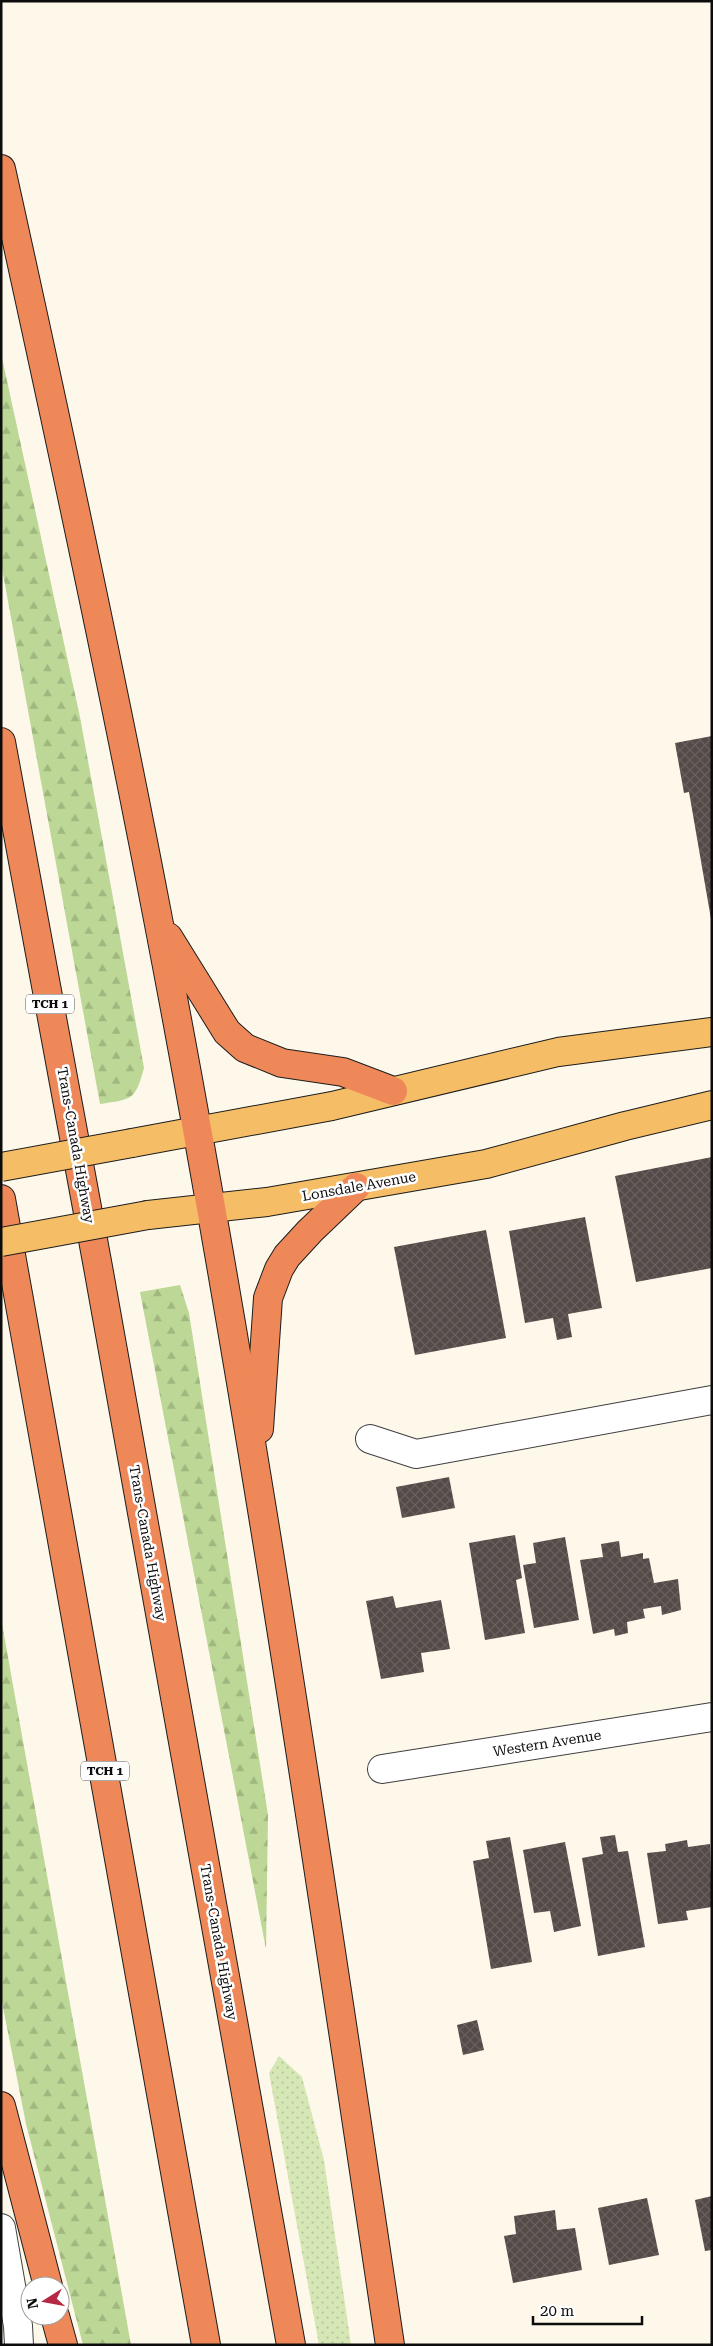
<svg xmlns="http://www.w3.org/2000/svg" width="713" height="2346" font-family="'Roboto Serif',serif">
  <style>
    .grass { fill: url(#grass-dots) }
    .forest { fill: url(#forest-firs) }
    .building { fill: url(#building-cross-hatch) }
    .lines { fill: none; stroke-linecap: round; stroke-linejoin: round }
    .minor-casing { stroke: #3f3f3f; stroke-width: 30 }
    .major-casing { stroke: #1d1d1d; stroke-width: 30 }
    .highway-casing { stroke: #1d1d1d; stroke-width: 30 }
    .minor { stroke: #fff; stroke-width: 28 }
    .major { stroke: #f4bd66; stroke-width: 28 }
    .highway { stroke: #ef8858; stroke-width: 28 }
    .major-bridge-casing { stroke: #1d1d1d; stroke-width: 30; stroke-linecap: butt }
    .major-bridge { stroke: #f4bd66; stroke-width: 28 }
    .labels { text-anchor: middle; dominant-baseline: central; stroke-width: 5; stroke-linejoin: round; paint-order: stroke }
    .shield { fill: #fff; stroke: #555; stroke-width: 1 }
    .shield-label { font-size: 12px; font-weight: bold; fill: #0c0c0c }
    .street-label { font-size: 14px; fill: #0c0c0c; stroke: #fff }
  </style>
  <defs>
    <pattern id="grass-dots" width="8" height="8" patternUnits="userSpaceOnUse" patternTransform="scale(1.25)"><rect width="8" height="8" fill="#d6e7b6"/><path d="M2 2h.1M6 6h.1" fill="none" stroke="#b6c59b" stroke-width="1.8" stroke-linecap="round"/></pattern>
    <pattern id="forest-firs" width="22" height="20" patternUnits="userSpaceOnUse" patternTransform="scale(1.25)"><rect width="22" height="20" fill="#bcd796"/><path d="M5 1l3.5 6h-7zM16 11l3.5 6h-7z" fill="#a0b780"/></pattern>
    <pattern id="building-cross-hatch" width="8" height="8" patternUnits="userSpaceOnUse" patternTransform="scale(1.25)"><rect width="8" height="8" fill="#544b48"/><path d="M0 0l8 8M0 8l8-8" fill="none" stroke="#68605e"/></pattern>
  </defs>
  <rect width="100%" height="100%" fill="#fef8eb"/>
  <path class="grass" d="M 279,2056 L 302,2077 L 324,2160 L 351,2345 L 319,2345 L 269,2073 Z"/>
  <g class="forest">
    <path d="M 1,353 L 80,717 L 144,1068 C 135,1101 132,1099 100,1104 L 1,563 Z"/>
    <path d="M 180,1285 L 189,1313 L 268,1815 L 266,1949 L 140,1292 Z"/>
    <path d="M 1,1618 L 131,2345 L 83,2345 L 26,2124 L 1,1997 Z"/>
  </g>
  <g class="building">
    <path d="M 712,736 L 712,919 L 711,919 L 689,792 L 684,793 L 675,743 Z"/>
    <path d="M 712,1157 L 712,1268 L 636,1282 L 615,1176 Z"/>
    <path d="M 585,1217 L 602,1308 L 568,1314 L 572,1337 L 557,1340 L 553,1318 L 525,1323 L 509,1231 Z"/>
    <path d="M 486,1230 L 506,1338 L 415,1355 L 394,1247 Z"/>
    <path d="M 449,1477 L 455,1508 L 402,1518 L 396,1487 Z"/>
    <path d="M 515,1535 L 522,1578 L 516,1580 L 525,1633 L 485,1640 L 469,1543 Z"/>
    <path d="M 565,1537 L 579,1620 L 534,1628 L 523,1565 L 536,1563 L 533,1543 Z"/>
    <path d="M 619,1541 L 621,1557 L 643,1553 L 643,1559 L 649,1558 L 654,1583 L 678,1579 L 681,1610 L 662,1615 L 661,1606 L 643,1609 L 645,1618 L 627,1622 L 628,1633 L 615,1636 L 614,1629 L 593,1634 L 580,1560 L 603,1557 L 601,1544 Z"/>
    <path d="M 393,1596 L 396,1608 L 441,1600 L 450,1649 L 421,1653 L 424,1672 L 381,1679 L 366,1601 Z"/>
    <path d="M 615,1835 L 618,1852 L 628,1851 L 645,1947 L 598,1956 L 582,1858 L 603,1854 L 600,1837 Z"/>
    <path d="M 510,1837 L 532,1962 L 491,1969 L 473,1861 L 489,1858 L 486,1841 Z"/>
    <path d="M 687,1840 L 688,1847 L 710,1844 L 712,1907 L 686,1911 L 688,1920 L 658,1924 L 647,1853 L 666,1851 L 665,1844 Z"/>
    <path d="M 565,1842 L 581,1926 L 554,1932 L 550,1911 L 534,1913 L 523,1850 Z"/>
    <path d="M 477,2020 L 484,2050 L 463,2055 L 457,2025 Z"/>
    <path d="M 712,2196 L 712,2250 L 705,2251 L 695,2200 Z"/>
    <path d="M 647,2198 L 659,2255 L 609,2265 L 598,2208 Z"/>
    <path d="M 555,2210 L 557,2230 L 575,2228 L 582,2270 L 513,2283 L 504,2236 L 516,2234 L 514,2216 Z"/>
  </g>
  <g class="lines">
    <g class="minor-casing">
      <g id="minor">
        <path d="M 370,1439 L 416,1454 L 712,1400"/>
        <path d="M 382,1769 L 712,1717"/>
        <path d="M 1,2228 L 18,2326 L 19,2345"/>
      </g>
    </g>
    <g class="major-casing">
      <g id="major">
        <path d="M 132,1143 L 332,1106 L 558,1052 L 712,1032"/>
        <path d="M 148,1215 L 267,1202 L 486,1164 L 625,1126 L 712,1105"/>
      </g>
    </g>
    <g class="highway-casing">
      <g id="highway">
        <path d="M 1,169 C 56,418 110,668 158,919 C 249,1392 319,1869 390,2345"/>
        <path d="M 1,742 L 98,1267 L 291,2345"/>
        <path d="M 168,937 L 227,1032 L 245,1048 L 282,1063 L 343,1072 L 393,1091"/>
        <path d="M 1,1199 L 206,2345"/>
        <path d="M 259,1429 L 268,1298 L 279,1269 L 287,1256 L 310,1231 L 356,1187"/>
        <path d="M 1,2106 L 48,2286"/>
        <path d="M 55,2316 L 63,2345"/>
      </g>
    </g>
    <use href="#minor" class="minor"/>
    <use href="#major" class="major"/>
    <use href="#highway" class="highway"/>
    <g class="major-bridge-casing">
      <g id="major-bridge">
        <path d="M 1,1167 L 132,1143"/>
        <path d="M 1,1242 L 148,1215"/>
      </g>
    </g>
    <use href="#major-bridge" class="major-bridge"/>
  </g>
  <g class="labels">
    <g class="shield">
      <rect x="26" y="994.5" width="48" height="19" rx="4"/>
      <rect x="81" y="1761.5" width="48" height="19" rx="4"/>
    </g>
    <g class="shield-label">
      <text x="50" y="1004">TCH 1</text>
      <text x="105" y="1771">TCH 1</text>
    </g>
    <g class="street-label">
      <text transform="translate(76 1145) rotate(80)">Trans-Canada Highway</text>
      <text transform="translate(359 1186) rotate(-10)">Lonsdale Avenue</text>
      <text transform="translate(148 1543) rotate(80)">Trans-Canada Highway</text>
      <text transform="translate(547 1743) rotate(-9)">Western Avenue</text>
      <text transform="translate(219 1942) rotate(80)">Trans-Canada Highway</text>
    </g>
  </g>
  <rect width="713" height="2346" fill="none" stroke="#0c0c0c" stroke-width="5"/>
  <g transform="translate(45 2301) rotate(259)"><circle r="24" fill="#ffffff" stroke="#9e9e9e"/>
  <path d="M0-4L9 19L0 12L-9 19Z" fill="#b62944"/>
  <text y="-8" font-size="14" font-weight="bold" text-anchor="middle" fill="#0c0c0c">N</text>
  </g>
  <path d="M533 2316v8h109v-8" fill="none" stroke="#0c0c0c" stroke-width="2.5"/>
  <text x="540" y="2316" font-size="15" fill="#0c0c0c" stroke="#ffffff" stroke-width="4" paint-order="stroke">20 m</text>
</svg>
